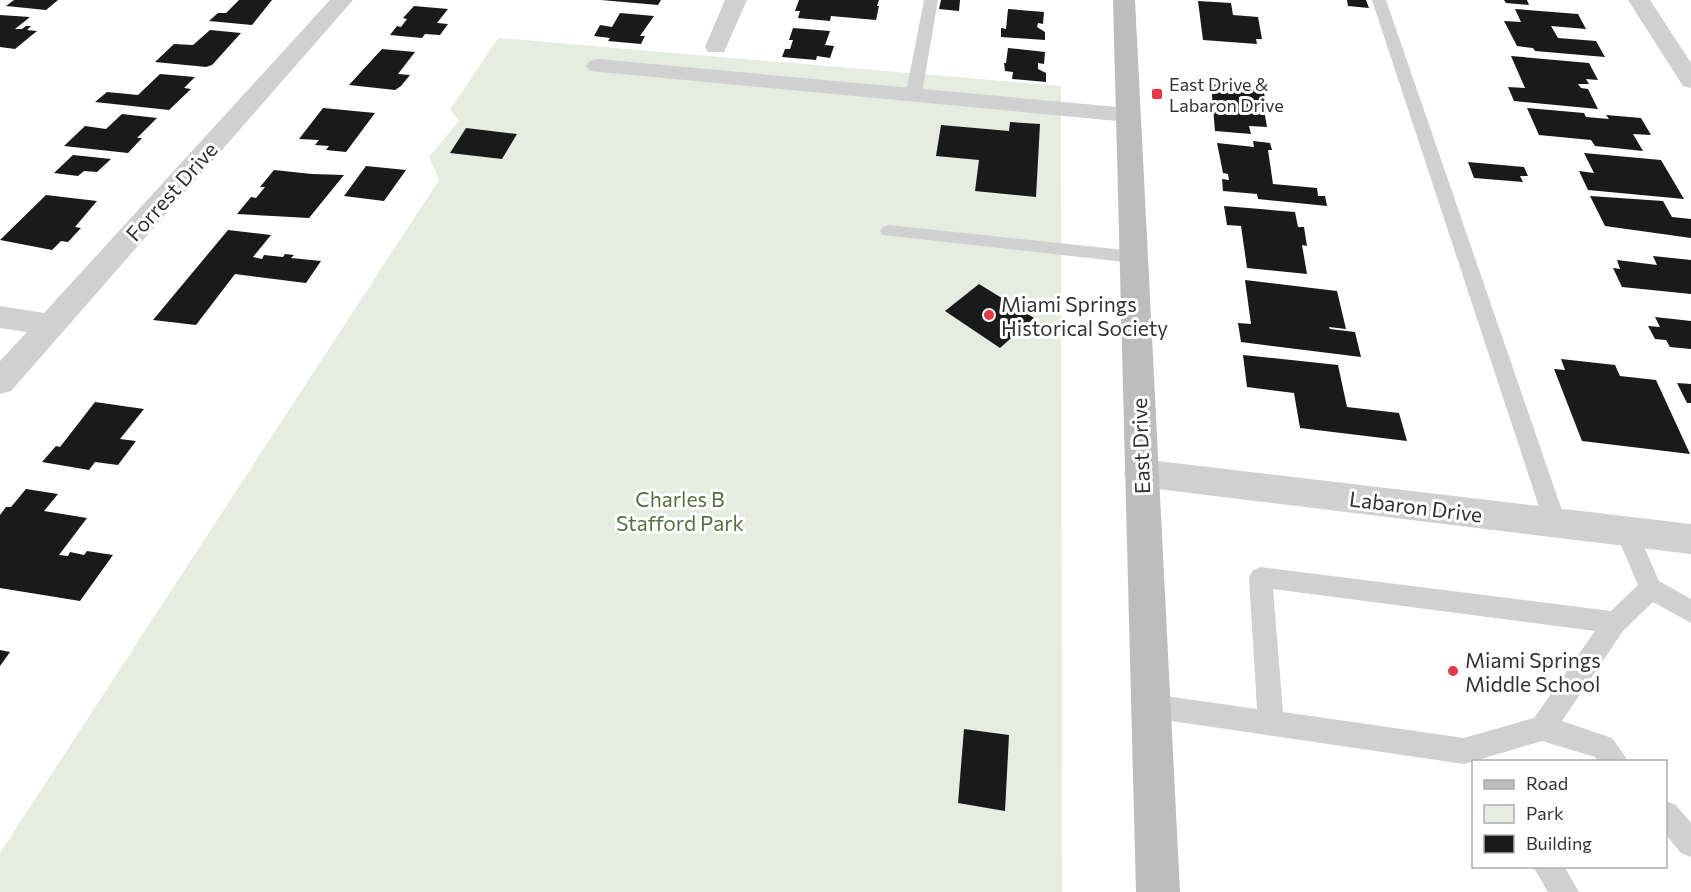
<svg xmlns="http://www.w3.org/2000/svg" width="1691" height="892" font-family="Commissioner,sans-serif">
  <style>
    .green { fill: #e6ecdf }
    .building { fill: #1a1a1a }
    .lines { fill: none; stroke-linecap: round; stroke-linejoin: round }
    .lane { fill: #d0d0d0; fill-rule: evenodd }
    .street { fill: #d0d0d0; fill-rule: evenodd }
    .secondary { fill: #bdbdbd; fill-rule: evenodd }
    .poi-dot { fill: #e63946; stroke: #fff; stroke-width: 2 }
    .labels { text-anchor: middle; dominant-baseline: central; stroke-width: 6; stroke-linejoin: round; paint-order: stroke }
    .far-poi-label { font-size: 18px; fill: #333; stroke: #fff; text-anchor: start }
    .street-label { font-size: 21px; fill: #333; stroke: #fff }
    .poi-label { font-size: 21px; fill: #333; stroke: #fff; text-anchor: start }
    .park-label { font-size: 21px; fill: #56703f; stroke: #fff }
  </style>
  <rect width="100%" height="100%" fill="#fff"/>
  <path class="green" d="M 498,38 L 1061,86 L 1062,892 L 0,892 L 0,853 L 439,180 L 429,157 L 459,121 L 450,110 Z"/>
  <g class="building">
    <path d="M 14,0 L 58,0 L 46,10 L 6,6 Z"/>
    <path d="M 239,0 L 272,0 L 252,25 L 209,21 L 218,13 L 226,13 Z"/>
    <path d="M 601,0 L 661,0 L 658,5 Z"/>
    <path d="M 799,0 L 879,0 L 877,6 L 879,6 L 876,20 L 831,16 L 830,21 L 798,18 L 800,11 L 795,11 Z"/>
    <path d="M 941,0 L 960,0 L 959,11 L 939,9 Z"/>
    <path d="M 1347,0 L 1366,0 L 1369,8 L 1348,6 Z"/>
    <path d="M 1504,0 L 1527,0 L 1529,5 L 1506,3 Z"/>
    <path d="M 1198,1 L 1231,3 L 1233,15 L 1258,17 L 1262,39 L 1256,39 L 1257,44 L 1203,40 Z"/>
    <path d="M 414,6 L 448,9 L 437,23 L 448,24 L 440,35 L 425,34 L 422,38 L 390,35 L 397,26 L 401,27 L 407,19 L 403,18 Z"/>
    <path d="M 1008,9 L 1044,12 L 1043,24 L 1038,23 L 1037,27 L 1045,32 L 1045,40 L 1001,37 L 1001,28 L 1006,29 Z"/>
    <path d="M 1515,9 L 1578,14 L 1586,29 L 1551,26 L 1558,38 L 1596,41 L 1605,57 L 1535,51 L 1533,48 L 1517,46 L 1504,21 L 1521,22 Z"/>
    <path d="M 620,13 L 654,16 L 640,36 L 645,36 L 641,44 L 608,41 L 610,38 L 594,36 L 600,25 L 612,27 Z"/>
    <path d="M 0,15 L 30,17 L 15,29 L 22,29 L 26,26 L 31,26 L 27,30 L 37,31 L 15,49 L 0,47 Z"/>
    <path d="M 793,28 L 830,31 L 825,45 L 834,46 L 830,58 L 817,56 L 816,60 L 782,57 L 785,49 L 790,49 L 793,40 L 789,40 Z"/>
    <path d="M 210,30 L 241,33 L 212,65 L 206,67 L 155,62 L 174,44 L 193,45 Z"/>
    <path d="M 1008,48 L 1045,52 L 1044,64 L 1038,63 L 1038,69 L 1046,73 L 1046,82 L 1012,79 L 1013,72 L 1005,71 L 1004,63 L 1006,63 Z"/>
    <path d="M 382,49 L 415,52 L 398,74 L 410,75 L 401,86 L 395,90 L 349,85 Z"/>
    <path d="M 1511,56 L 1589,63 L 1598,80 L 1586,79 L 1589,84 L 1578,84 L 1581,88 L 1588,89 L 1598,109 L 1514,101 L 1508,87 L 1525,88 Z"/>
    <path d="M 160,74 L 195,77 L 184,88 L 191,89 L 169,110 L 95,102 L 107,92 L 138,95 Z"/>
    <path d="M 1211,84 L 1263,88 L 1266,103 L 1249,102 L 1250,109 L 1264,110 L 1267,127 L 1249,126 L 1251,134 L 1215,131 Z"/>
    <path d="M 323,108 L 375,113 L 346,152 L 326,150 L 329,146 L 315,145 L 319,140 L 299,139 Z"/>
    <path d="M 1527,108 L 1584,113 L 1586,117 L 1609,119 L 1606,115 L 1641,118 L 1651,135 L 1633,134 L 1643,151 L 1595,146 L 1591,140 L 1539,135 Z"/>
    <path d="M 122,114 L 157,118 L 137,138 L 142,138 L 128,153 L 64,146 L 85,126 L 106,129 Z"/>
    <path d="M 1010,122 L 1040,124 L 1036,197 L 975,191 L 979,160 L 936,156 L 941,125 L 1009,131 Z"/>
    <path d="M 466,128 L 517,134 L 502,159 L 450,153 Z"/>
    <path d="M 1253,141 L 1270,143 L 1272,150 L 1268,150 L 1273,184 L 1317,188 L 1318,196 L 1325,196 L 1327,206 L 1258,199 L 1257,194 L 1223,191 L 1222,179 L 1229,180 L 1228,174 L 1223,173 L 1217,143 L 1254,147 Z"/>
    <path d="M 1584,153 L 1661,160 L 1684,199 L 1588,190 L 1579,171 L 1594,173 Z"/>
    <path d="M 73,155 L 111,159 L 97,172 L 84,171 L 78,176 L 54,173 Z"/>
    <path d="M 1468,162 L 1524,167 L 1528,176 L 1520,176 L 1523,182 L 1474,178 Z"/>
    <path d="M 366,166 L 406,170 L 384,201 L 344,196 Z"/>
    <path d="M 274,170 L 312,174 L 344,175 L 309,218 L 237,214 L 251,197 L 256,198 L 265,187 L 260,187 Z"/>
    <path d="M 46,195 L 97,201 L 75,227 L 81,228 L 68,242 L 61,241 L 52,250 L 0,240 Z"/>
    <path d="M 1590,196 L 1663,201 L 1672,217 L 1691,219 L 1691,238 L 1605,226 Z"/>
    <path d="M 1224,206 L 1295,212 L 1298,227 L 1304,227 L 1307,246 L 1302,245 L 1307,274 L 1247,268 L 1241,226 L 1227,225 Z"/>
    <path d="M 228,230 L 271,235 L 253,257 L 262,259 L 264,255 L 283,257 L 285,254 L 294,255 L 291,258 L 321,261 L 306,283 L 235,274 L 196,325 L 153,320 Z"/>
    <path d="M 1653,256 L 1691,260 L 1691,294 L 1622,287 L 1613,268 L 1620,269 L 1617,260 L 1657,265 Z"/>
    <path d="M 1245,280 L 1337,291 L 1346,329 L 1329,327 L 1330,329 L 1355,332 L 1361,357 L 1241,342 L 1238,323 L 1251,324 Z"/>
    <path d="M 979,284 L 1034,318 L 1000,348 L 945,311 Z"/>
    <path d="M 1655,317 L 1691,321 L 1691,349 L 1670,347 L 1666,340 L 1655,339 L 1648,326 L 1660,327 Z"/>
    <path d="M 1243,355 L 1338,365 L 1347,407 L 1399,413 L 1407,441 L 1300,428 L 1294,393 L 1247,387 Z"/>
    <path d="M 1561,359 L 1615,365 L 1620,376 L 1656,380 L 1690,454 L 1582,441 L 1554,369 L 1565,370 Z"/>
    <path d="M 1677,383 L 1691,384 L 1691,403 L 1687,403 Z"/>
    <path d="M 95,402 L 144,409 L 120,439 L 136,441 L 118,465 L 95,462 L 89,470 L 42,462 L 56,446 L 60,447 Z"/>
    <path d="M 26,489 L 58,494 L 44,511 L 87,518 L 59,555 L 68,556 L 70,552 L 84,555 L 87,551 L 113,555 L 80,601 L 0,588 L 0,515 L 6,507 L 11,507 Z"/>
    <path d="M 0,650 L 10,652 L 0,666 Z"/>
    <path d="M 964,729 L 1009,735 L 1005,811 L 958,803 Z"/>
  </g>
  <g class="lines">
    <g class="lane">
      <path d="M 924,0 L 938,0 L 922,93 L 914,98 L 906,93 Z"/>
      <path d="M 1372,0 L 1386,0 L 1566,522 L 1563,529 L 1555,532 L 1547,529 L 1544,522 Z"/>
      <path d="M 889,225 L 1134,251 L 1140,253 L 1143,257 L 1140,261 L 1134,263 L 883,235 L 880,231 L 883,227 Z"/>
      <path d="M 1626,521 L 1634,524 L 1659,581 L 1691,599 L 1691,623 L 1653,602 L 1623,631 L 1562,721 L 1612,738 L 1629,762 L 1598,762 L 1595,757 L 1542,741 L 1464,764 L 1151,718 L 1142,715 L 1138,706 L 1142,697 L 1151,694 L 1257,709 L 1249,577 L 1253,570 L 1261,567 L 1611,611 L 1638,585 L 1615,531 L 1618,524 ZM 1273,589 L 1595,631 L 1534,718 L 1464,738 L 1283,712 Z"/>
      <path d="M 1666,801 L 1676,805 L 1691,823 L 1691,857 L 1681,853 L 1666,835 Z"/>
      <path d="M 1533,866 L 1564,866 L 1579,892 L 1548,892 Z"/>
    </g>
    <g class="street">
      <path d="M 330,0 L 353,0 L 11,391 L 0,394 L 0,361 L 27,332 L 0,328 L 0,306 L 44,313 Z"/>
      <path d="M 725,0 L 747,0 L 724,52 L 708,52 L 705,47 Z"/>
      <path d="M 1628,0 L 1650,0 L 1691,63 L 1691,88 L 1683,86 Z"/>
      <path d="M 598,59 L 1128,108 L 1137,110 L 1140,115 L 1137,120 L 1128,122 L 590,71 L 586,66 L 590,61 Z"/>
      <path d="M 1141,459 L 1691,524 L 1691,554 L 1141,487 L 1129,483 L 1124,473 L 1129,463 Z"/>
    </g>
    <path class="secondary" d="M 1113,0 L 1135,0 L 1180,892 L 1136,892 Z"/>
  </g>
  <g class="poi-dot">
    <rect x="1151" y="88" width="12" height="12" rx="3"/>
    <circle cx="989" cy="315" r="6"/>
    <circle cx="1453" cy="671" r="6"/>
  </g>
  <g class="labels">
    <g class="far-poi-label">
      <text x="1169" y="84">East Drive &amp;<tspan x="1169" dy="21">Labaron Drive</tspan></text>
    </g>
    <g class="street-label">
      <text transform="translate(171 191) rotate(-48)">Forrest Drive</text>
      <text transform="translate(1140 446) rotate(-92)">East Drive</text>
      <text transform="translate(1416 506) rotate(7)">Labaron Drive</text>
    </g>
    <g class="poi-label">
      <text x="1001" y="303">Miami Springs<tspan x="1001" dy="24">Historical Society</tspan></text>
      <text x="1465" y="659">Miami Springs<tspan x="1465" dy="24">Middle School</tspan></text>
    </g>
    <g class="park-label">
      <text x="680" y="498">Charles B<tspan x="680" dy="24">Stafford Park</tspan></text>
    </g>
  </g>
  <rect x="1472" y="760" width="195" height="108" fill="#ffffff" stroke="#adadad" stroke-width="1.5"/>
  <rect x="1484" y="780" width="30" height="9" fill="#bdbdbd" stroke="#adadad" stroke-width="1.5"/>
  <text x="1526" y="790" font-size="18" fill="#333333">Road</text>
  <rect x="1484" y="805" width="30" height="18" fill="#e6ecdf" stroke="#adadad" stroke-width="1.5"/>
  <text x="1526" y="820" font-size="18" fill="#333333">Park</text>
  <rect x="1484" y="835" width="30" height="18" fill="#1a1a1a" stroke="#adadad" stroke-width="1.5"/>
  <text x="1526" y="850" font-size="18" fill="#333333">Building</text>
</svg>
